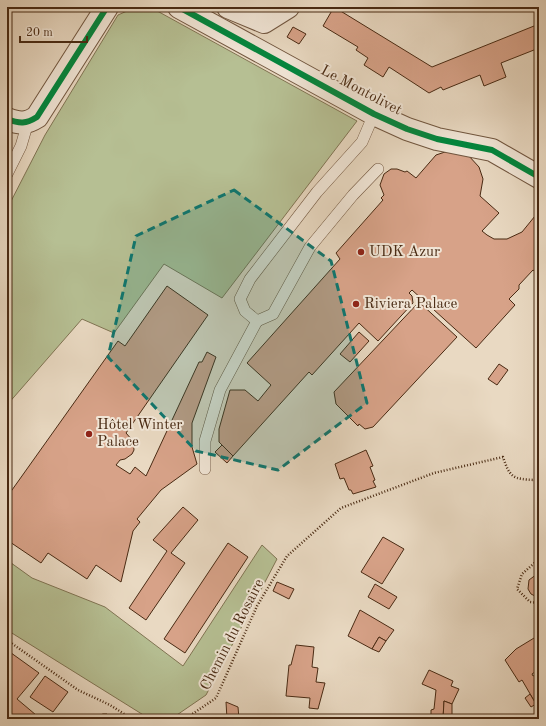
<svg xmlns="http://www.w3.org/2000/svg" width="546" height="726" font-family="'Old Standard TT',serif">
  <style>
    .green { fill: #b6bf93; stroke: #807453 }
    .building { fill: #d7a288; stroke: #492a13 }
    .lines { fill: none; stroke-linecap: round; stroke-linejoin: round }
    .service-casing { stroke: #71563f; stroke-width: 12 }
    .minor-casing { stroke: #71563f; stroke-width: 24 }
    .path { stroke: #492a13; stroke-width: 2.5; stroke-dasharray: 1 2; stroke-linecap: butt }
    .service { stroke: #f1e6d7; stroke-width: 11 }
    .minor { stroke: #f1e6d7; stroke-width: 22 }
    .cycleway-casing { stroke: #f1e6d7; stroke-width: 8 }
    .cycleway { stroke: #00873e; stroke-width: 6 }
    .marked { fill: #0f766e; fill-opacity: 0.2; stroke: #0f766e; stroke-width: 3; stroke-dasharray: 8 5; stroke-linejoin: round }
    .poi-dot { fill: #8f2418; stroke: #f1e6d7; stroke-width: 1.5 }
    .labels { text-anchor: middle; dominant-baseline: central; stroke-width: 4; stroke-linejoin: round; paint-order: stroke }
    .street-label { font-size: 15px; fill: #492a13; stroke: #f1e6d7 }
    .poi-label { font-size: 15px; fill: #492a13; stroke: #f1e6d7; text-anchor: start }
  </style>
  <rect width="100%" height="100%" fill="#e9d9c2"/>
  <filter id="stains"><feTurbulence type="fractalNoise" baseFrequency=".005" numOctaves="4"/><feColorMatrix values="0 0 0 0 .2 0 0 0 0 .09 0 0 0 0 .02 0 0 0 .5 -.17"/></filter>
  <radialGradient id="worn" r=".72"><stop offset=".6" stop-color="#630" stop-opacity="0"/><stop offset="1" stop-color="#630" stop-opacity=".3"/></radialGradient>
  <g class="green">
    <path d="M 136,7 L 150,7 L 357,121 L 222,298 L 164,264 L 114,333 L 82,319 L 7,405 L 7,209 L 45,135 L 118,15 Z"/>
    <path d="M 262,545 L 277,559 L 206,695 L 171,719 L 145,716 L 7,630 L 7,560 L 32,578 L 105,607 L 183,666 Z"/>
  </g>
  <g class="building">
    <path d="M 334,7 L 432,67 L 539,24 L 539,48 L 501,63 L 506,77 L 484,86 L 480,75 L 443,90 L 441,87 L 429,93 L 389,67 L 383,77 L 364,65 L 368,58 L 356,50 L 358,47 L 323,26 Z"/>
    <path d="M 293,27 L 306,34 L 299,44 L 287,37 Z"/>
    <path d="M 445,152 L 468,155 L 479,167 L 483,179 L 480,196 L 499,213 L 482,231 L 487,235 L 494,239 L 507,239 L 522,232 L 535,216 L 539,220 L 539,274 L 533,270 L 519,285 L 519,289 L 509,299 L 515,305 L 476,348 L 412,290 L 409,293 L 412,296 L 413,303 L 378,341 L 359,323 L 312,375 L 309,372 L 233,456 L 219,442 L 219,429 L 230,390 L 245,390 L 258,401 L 271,385 L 247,363 L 340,259 L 336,253 L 383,200 L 381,198 L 384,195 L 380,185 L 384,174 L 391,169 L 397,169 L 405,172 L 407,171 L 416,178 L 436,155 Z"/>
    <path d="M 167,286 L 208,315 L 126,433 L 133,441 L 134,450 L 132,454 L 125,459 L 120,460 L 116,465 L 130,474 L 135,467 L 146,476 L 199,362 L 202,362 L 207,352 L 216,357 L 192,423 L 192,447 L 197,464 L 161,490 L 137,519 L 140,522 L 133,531 L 121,582 L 96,565 L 87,579 L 48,553 L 41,563 L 7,540 L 7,497 L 118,341 L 125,346 Z"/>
    <path d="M 419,302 L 457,337 L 373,427 L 365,429 L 359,424 L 358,426 L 336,404 L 334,392 Z"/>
    <path d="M 359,332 L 369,341 L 350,362 L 340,354 Z"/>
    <path d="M 499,364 L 508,370 L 497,385 L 488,379 Z"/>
    <path d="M 222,445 L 233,456 L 227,463 L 215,452 Z"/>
    <path d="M 366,450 L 373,466 L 370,467 L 375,480 L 373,481 L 376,487 L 353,494 L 351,490 L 349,490 L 344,478 L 340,479 L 335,464 Z"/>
    <path d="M 183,507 L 198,520 L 171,553 L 185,563 L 146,620 L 129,608 L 167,551 L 153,540 Z"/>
    <path d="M 383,537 L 404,549 L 382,584 L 361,572 Z"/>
    <path d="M 228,543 L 248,557 L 185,653 L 164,639 Z"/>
    <path d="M 537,574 L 539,574 L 539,598 L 531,594 L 528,589 L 529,580 Z"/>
    <path d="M 277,582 L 294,589 L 289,599 L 273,591 Z"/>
    <path d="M 375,584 L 397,597 L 389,609 L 368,597 Z"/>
    <path d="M 360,610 L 394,630 L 386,641 L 379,637 L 372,649 L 348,636 Z"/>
    <path d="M 539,635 L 539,669 L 532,674 L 533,676 L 539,673 L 539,702 L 536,704 L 522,680 L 519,682 L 505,660 L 516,649 Z"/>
    <path d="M 379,637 L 386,641 L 379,652 L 372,649 Z"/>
    <path d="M 296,645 L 314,647 L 312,667 L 318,668 L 316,682 L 325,683 L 318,709 L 309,708 L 310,698 L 286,696 L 289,665 L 291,665 Z"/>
    <path d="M 7,650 L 39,673 L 17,699 L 36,715 L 34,719 L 7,718 Z"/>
    <path d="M 429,670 L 453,681 L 451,686 L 459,689 L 452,704 L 444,701 L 443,719 L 431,719 L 431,710 L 434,709 L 436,690 L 422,684 Z"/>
    <path d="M 45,676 L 68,692 L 53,712 L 30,697 Z"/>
    <path d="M 530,694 L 536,704 L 531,707 L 525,698 Z"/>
    <path d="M 444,701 L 452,704 L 452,719 L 443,719 Z"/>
    <path d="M 226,702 L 238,707 L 239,719 L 227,719 Z"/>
    <path d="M 103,714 L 107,714 L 112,719 L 97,719 L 100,715 Z"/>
  </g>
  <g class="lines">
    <g class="service-casing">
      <g id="service">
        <path d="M 374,114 L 362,142 L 317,192 L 250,279 L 240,299 L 245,311 L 257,321 L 273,314 L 310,247 L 353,195 L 378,169"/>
        <path d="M 7,174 L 21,146 L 28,122"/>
        <path d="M 205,469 L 205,441 L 220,390 L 257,321"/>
      </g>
    </g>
    <g class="minor-casing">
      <g id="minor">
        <path d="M 179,7 L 374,114 L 407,129 L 437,139 L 492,150 L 539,177"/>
        <path d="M 228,7 L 264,22 L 288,7"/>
        <path d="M 7,119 C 20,124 26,124 37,117 L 107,7"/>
      </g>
    </g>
    <g class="path">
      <path d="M 539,559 L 522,574 L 517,589 L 530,602 L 539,603"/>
      <path d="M 7,640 L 78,690 L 110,705 L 132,719"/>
      <path d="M 185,719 L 216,698 L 257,606 L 287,556 L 341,508 L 434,473 L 503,457 C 510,478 513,479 535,480 L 539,510"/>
    </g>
    <use href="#service" class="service"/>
    <use href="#minor" class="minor"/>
    <g class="cycleway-casing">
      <g id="cycleway">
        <path d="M 179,7 L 374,114 L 407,129 L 437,139 L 492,150 L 539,177"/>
        <path d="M 7,119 C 20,124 26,124 37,117 L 107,7"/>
      </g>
    </g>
    <use href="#cycleway" class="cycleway"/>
  </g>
  <path class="marked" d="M 234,190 L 331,261 L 367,403 L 278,470 L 196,451 L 108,357 L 136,236 Z"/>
  <g class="poi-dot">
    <circle cx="361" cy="252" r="4"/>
    <circle cx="356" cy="304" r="4"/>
    <circle cx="89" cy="434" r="4"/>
  </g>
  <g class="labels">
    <g class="street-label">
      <text transform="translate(361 91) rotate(28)">Le Montolivet</text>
      <text transform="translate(233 635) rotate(-63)">Chemin du Rosaire</text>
    </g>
    <g class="poi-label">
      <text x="369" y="252">UDK Azur</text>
      <text x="364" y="304">Riviera Palace</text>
      <text x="97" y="425">Hôtel Winter<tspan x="97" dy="17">Palace</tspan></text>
    </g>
  </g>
  <rect width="546" height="726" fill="none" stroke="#e9d9c2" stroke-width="24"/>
  <rect x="8" y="8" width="530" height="710" fill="none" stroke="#492a13" stroke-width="2"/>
  <rect x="12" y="12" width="522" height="702" fill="none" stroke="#492a13"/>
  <path d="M20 36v6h67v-6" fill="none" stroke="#492a13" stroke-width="2"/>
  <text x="26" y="36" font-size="12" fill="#492a13" stroke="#f1e6d7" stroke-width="3" paint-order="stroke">20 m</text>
  <rect width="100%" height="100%" filter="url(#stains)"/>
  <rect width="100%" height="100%" fill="url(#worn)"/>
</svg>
